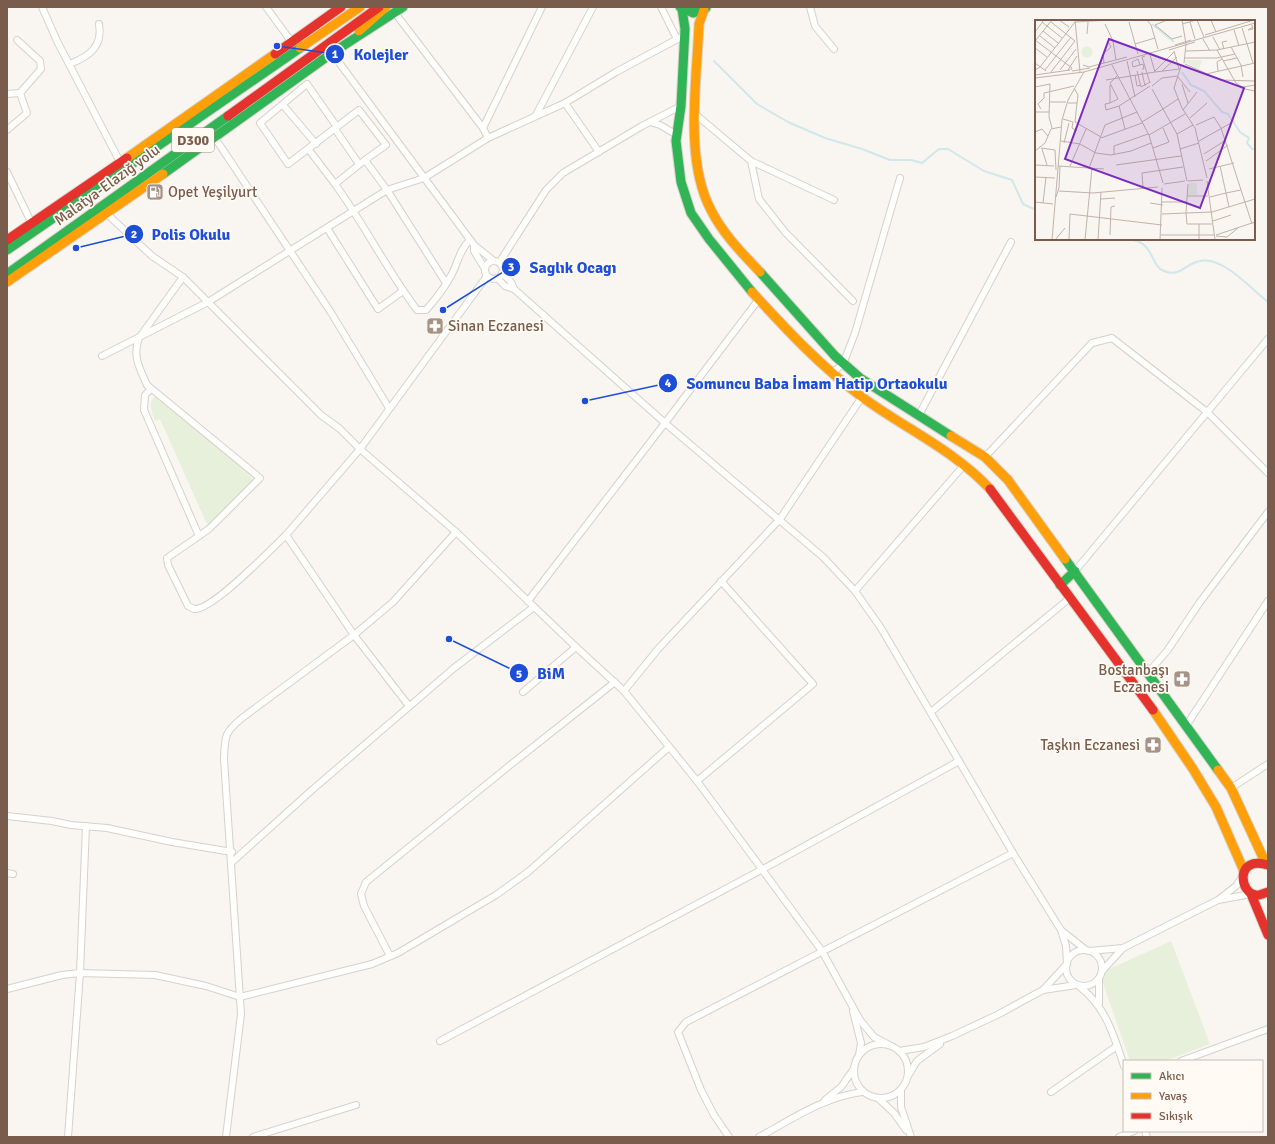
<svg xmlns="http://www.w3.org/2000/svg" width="1275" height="1144" font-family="Signika,sans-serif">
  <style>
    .green { fill: #e7f0db }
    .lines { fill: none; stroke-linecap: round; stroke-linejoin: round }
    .stream { stroke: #d0e8ea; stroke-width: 2 }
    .street-casing { stroke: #d7d1cb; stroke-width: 8 }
    .fast-casing { stroke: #d9d2cb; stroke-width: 11 }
    .slow-casing { stroke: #d9d2cb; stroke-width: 11 }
    .jam-casing { stroke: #d9d2cb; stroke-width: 11 }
    .street { stroke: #fefefd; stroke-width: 6 }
    .fast { stroke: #30b455; stroke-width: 9 }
    .slow { stroke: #ff9f0a; stroke-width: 9 }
    .jam { stroke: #e5322d; stroke-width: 9 }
    .labels { text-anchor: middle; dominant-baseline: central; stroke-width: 3.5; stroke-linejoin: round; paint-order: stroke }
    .shield { fill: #fffaf3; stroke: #a28b7f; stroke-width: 1 }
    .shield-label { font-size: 14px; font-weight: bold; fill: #7a5c4d }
    .street-label { font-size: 15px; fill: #7a5c4d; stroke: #fffaf3 }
    .poi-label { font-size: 15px; fill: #7a5c4d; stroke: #fffaf3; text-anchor: start }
    .inset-river { fill: none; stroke: #d0e8ea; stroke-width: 2 }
    .inset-road { fill: none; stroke: #c2b3aa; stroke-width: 1 }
    .view { fill: #7b2cbf; fill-opacity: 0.15; stroke: #7b2cbf; stroke-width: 2 }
    .inset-edge { fill: none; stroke: #7a5c4d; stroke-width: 2 }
    .leader { fill: none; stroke: #1d4ed8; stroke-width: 1.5 }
    .callout-dot { fill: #1d4ed8; stroke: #fffaf3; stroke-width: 1.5 }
    .mark-label { font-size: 12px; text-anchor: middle; font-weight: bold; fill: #fff }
    .callout-label { font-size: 16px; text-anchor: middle; font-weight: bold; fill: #1d4ed8; stroke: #fffaf3; stroke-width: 3.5; stroke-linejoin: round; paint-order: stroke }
  </style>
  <rect width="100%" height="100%" fill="#f9f5f0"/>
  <g class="green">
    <path d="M 161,394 L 254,480 L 211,525 L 207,524 L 160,419 L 155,421 C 151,411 146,397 161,394 Z"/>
    <path d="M 1171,941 L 1210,1044 L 1165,1061 L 1130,1061 L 1102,980 L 1105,971 Z"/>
  </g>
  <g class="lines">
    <g class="stream">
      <path d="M 714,61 L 757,104 L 788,122 L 825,138 L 862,149 L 890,160 L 911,160 L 922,163 L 939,149 L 948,149 L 984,171 L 1012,180 L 1023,204 L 1036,210"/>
      <path d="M 1107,239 C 1116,240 1128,238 1137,241 C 1154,247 1151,266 1164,271 C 1180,278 1186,263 1200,261 C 1223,256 1251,289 1268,302"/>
    </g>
    <g class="street-casing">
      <g id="street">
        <path d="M 42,7 L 57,41 L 120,162"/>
        <path d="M 266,7 L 291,41"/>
        <path d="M 661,7 L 677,39"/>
        <path d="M 810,7 L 815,26 L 834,49"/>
        <path d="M 332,53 L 474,245"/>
        <path d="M 70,64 C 90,56 103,46 99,24"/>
        <path d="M 7,94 L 20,93"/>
        <path d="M 565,103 L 599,152"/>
        <path d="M 283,105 L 316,144"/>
        <path d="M 695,114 L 751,161 L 834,200"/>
        <path d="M 536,115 L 593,7"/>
        <path d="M 650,122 L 660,125 L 677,135"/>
        <path d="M 337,127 L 307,84 L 260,123 L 288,164 L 359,110 L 386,145 L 365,160"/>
        <path d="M 483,128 L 542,7"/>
        <path d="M 335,129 L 359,164"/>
        <path d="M 7,130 L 27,113 L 20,93 L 41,69 L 40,61 L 17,40"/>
        <path d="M 215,138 L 330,311 L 389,408"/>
        <path d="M 488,138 L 565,103 L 616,72 L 685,35"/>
        <path d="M 309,150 L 335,184 L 365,160 L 387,190 L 446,283"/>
        <path d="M 751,161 L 759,199 L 785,232 L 853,301"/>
        <path d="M 7,172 L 32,224"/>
        <path d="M 335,184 C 364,224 387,270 417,310 L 426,310 C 436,299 445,287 452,274 C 458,262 460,249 470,240"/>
        <path d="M 107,214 L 152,256 L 183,277 L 321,415 L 340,429 L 360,449 L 456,532 L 576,647 L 624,691 L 697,781 L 822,951 L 860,1020 L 874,1037 L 889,1045"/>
        <path d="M 327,228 L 378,309 L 403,291"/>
        <circle cx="494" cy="270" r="9"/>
        <path d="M 499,263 L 546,190 L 563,173 L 642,126 L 681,106"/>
        <path d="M 485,269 L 474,251 L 474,245 L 494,261"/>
        <path d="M 183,277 L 139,338 C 132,356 140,369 147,385 L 260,478 L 210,528 L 199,536"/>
        <path d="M 497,278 L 505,286 L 514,289 L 511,282 L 502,273"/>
        <path d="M 514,289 L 665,423 L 528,601"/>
        <path d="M 759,299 L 665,423 L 823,557 L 855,591 L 881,628 L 1013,853 L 1061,930 L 1066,946 L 1067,963"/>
        <path d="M 102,356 L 208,302 L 387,190 L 424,178 L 488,138 L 483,128 L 395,13"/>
        <path d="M 832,373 L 843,364 L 855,333 L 900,178"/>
        <path d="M 147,385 L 151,389 L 145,395 L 144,410 L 199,536 L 167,558 L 168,565 L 188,606 C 190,607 192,608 194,609 C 212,611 271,549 286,535"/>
        <path d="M 919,415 L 1011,242"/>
        <path d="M 985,457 L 1092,343 L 1112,338 L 1207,412 L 1268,473"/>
        <path d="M 1075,571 L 1268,339"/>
        <path d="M 855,591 L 964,465"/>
        <path d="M 1147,674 L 1167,651 L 1200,602 L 1268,512"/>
        <path d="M 624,691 L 658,649 L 780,519 L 862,397"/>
        <path d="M 523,692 L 576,647"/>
        <path d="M 409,706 L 354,635 L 286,535 L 360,449 L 487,276"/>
        <path d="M 931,712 L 1070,598"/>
        <path d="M 1186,726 L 1268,601"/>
        <path d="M 697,781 L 813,684 L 721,581"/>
        <path d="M 1231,788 L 1268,764"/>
        <path d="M 7,816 L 52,821 L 71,825 L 107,828 L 172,842 L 232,852"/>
        <path d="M 232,862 L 312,790 L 454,668 L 534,607"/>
        <path d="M 7,873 L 13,874"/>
        <path d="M 1242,877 L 1236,886 L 1218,900 L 1251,894"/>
        <path d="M 1062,931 L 1086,950"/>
        <circle cx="1084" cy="968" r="18"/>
        <path d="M 1089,951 L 1123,948 L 1218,900"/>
        <path d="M 390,956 L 364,906 L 361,894 L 366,882 L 509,766 L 615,682"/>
        <path d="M 1102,971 L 1123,948"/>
        <path d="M 1080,987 C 1106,1007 1114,1036 1124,1066"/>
        <path d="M 7,989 L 62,975 L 80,973 L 155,975 L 206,986 L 240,997 L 372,964 L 398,953 L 496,895 L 528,872 L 669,747"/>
        <path d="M 1043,990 L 1076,985"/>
        <path d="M 1099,1004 L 1099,979"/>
        <path d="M 853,1011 L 861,1043 L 859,1055"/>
        <path d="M 440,1041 L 763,869 L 959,761"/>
        <circle cx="881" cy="1071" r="27"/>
        <path d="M 899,1051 L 924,1047 L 952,1036 L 997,1015 L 1043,990 L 1067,964"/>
        <path d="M 1181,1061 L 1268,1029"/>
        <path d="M 908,1076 L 917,1061 L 940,1044"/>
        <path d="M 901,1090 L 901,1107 L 911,1137"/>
        <path d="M 1051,1092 L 1117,1046"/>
        <path d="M 878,1098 L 894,1113 L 906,1130"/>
        <path d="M 825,1100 L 841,1087 L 853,1070"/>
        <path d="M 1145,1131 L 1147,1137"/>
        <path d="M 68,1137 L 80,973 L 86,826"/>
        <path d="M 226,1137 L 241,1014 L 224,759 C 225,736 224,733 242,718 L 354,635 L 393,602 L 456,532"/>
        <path d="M 253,1137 L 356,1105"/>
        <path d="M 729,1137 L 714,1115 L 701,1090 L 678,1032 L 686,1022 L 1013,853"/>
        <path d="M 759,1137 C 792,1119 824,1097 862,1092"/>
        <path d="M 1119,1137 L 1134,1131"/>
      </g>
    </g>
    <g class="fast-casing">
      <g id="fast">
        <path d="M 680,7 L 693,13 L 706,8"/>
        <path d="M 682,9 L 685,29 L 681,106 L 676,141 L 681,182 L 691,213 L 709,239 L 752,292"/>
        <path d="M 163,174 L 332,53 L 403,7"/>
        <path d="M 7,250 L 300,48"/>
        <path d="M 760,272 L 835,356 L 860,378 L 951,436"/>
        <path d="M 7,274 L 228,116"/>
        <path d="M 1065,559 L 1218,770"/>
        <path d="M 1060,585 L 1075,571"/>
      </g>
    </g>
    <g class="slow-casing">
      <g id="slow">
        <path d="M 704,10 L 699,24 C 697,80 684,160 711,210 C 723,234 742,253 760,272"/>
        <path d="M 359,31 L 386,7"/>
        <path d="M 300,48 L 360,7"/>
        <path d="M 127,158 L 275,54"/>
        <path d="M 7,282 L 163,174"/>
        <path d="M 752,292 C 786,329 820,366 862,397 C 904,428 954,450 990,489"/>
        <path d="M 951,436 L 985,457 L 1008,480 L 1065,559"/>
        <path d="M 1153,710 L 1193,769 L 1216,807 L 1244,871"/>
        <path d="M 1218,770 L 1231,788 L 1266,864"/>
      </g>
    </g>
    <g class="jam-casing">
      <g id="jam">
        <path d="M 275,54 L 341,7"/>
        <path d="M 228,116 L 379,7"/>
        <path d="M 7,240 L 127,158"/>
        <path d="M 990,489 L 1153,710"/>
        <path d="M 1268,865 C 1235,855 1239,893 1256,895 C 1260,896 1264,893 1268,892"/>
        <path d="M 1251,894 L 1268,935"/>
      </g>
    </g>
    <use href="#street" class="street"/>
    <use href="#fast" class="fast"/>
    <use href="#slow" class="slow"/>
    <use href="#jam" class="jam"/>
  </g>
  <defs>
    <g id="fuel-square" transform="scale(0.9)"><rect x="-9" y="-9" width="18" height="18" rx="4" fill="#a69286" stroke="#fffaf3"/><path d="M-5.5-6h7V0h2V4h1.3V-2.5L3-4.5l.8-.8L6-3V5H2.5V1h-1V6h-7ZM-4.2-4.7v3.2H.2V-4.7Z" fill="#fff"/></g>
    <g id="pharmacy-square" transform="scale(0.9)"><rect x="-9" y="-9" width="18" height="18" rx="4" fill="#a69286" stroke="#fffaf3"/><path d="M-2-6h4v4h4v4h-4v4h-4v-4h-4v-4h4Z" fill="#fff"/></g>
  </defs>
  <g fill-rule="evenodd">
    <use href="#fuel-square" x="155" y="192"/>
    <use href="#pharmacy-square" x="435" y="326"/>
    <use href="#pharmacy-square" x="1182" y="679"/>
    <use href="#pharmacy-square" x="1153" y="745"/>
  </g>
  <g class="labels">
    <rect class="shield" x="172" y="128" width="42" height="24" rx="3"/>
    <g class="shield-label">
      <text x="193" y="140">D300</text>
    </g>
    <g class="street-label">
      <text transform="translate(107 185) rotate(-36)">Malatya-Elazığ yolu</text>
    </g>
    <g class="poi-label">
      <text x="168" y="192">Opet Yeşilyurt</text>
      <text x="448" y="326">Sinan Eczanesi</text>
      <text x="1169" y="670" text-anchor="end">Bostanbaşı<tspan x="1169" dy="17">Eczanesi</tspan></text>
      <text x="1140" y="745" text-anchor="end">Taşkın Eczanesi</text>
    </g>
  </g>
  <g transform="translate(1035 20)">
    <rect width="220" height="220" fill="#f9f5f0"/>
    <path d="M46.5 32a5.5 5.5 0 1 1 11 0a5.5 5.5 0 1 1-11 0ZM 151,40 L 167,40 L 164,49 L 150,42 ZM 154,163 L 162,163 L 162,175 L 153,175 Z" fill="#e7f0db"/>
    <path class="inset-river" d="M 117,4 L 139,22M 147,52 L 156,65 L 169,71 L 187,92 L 193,94 L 205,112 L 214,118 L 212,123 L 217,129 L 220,129"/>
    <path class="inset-road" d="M 24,0 L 34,7M 40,0 L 45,52M 112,0 L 116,5 L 123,29M 132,0 L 120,5 L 137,19 L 147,16M 147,0 L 151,24 L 149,43M 162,0 L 169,17M 176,0 L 181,12M 7,2 L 27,18M 16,2 L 40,21M 40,2 L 75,0M 94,2 L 103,34M 155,2 L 160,19M 70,4 L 78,21 L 81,40M 147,4 L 161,0M 217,5 L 218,9 L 213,10 L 218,7M 207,8 L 218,43M 199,10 L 204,26M 8,11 L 23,23M 0,12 L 9,0M 52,14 L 53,2M 170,15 L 219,0M 5,16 L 20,28M 178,17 L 185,30M 168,19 L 175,31M 0,20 L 37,48 L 36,50M 0,21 L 17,0M 100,24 L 120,18M 140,25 L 156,20M 196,27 L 206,45 L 208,57M 0,28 L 12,37M 189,29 L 187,22 L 192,21M 134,30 L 160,22M 182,30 L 201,63 L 210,69 L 220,71M 139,31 L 144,49M 151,31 L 182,30 L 220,22M 110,36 L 107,37 L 115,63M 150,38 L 182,38 L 200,34M 92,41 L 100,77M 188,41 L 202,38M 0,43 L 11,51M 69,43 L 68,34 L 76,27 L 74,23M 150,44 L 186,60 L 220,61M 48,45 L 54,47 L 92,37M 77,45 L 114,115 L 128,163M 105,45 L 103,39 L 97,42 L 98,47 L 108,44 L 109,49 L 107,49M 146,46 L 139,68 L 147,88 L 160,108 L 172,158M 0,50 L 5,47 L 40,2M 10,50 L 36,17M 25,50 L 41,29M 35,50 L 33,50 L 42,36M 37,51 L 55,48M 102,51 L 106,67 L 115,62M 120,51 L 139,32M 127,51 L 142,37M 183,51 L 182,42 L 187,39M 16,52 L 40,21M 107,52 L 110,66M 120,52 L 145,49M 171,54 L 220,43M 0,55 L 35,50M 100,55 L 102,66 L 106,65M 143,57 L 155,72M 0,58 L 49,52 L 220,3M 71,60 L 120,52 L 115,35M 147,64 L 153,83M 75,65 L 75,83 L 70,84 L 71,90 L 84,86M 117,66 L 127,58 L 142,56M 0,67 L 15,64 L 14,97 L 17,108M 208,67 L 220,65M 39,68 L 43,75 L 42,83M 143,79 L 128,89 L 142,114 L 152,161M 14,82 L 31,82M 33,83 L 42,83 L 40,102 L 66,117M 75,83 L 83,79 L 75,63 L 83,55M 6,89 L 3,84 L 9,78 L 9,73 L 39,66M 148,90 L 162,72M 0,92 L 14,92M 155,98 L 172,83M 28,99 L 38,102 L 37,108 L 42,111M 107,102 L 128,89 L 117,69M 161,105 L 179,97 L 186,108 L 217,204M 90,109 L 84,86 L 115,66M 0,112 L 7,109 L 13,116M 142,114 L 158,105M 114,115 L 150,94M 66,118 L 107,103M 26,121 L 45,124 L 61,133 L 76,135 L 96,131 L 116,123M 164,121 L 196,103M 29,123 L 34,103M 6,128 L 20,130 L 21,150M 118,128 L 134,122 L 128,108M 7,129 L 12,145M 145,129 L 164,123M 0,131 L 10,123 L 16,109 L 26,107M 79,134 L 79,126 L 113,114M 169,134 L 191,120M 171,141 L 193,125M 0,145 L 19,146M 81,145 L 146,136M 23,146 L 69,149M 35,146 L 51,109M 54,148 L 70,105 L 102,92M 174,149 L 199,143M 0,157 L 20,158M 153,161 L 168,160M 172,161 L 180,220M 129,164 L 150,161M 153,164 L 151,193 L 177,192 L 220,179M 108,168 L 107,153 L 148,147M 24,171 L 58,173 L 123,167M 191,173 L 206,170M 191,173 L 194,187M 152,176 L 173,176M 21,177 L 24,168 L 25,146M 175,177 L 191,173 L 185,146M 66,179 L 80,178M 0,182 L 18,184M 127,182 L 152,182M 8,183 L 11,157M 115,183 L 128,185M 127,194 L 151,193 L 152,204 L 177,204M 178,201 L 196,195M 164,204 L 164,220M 75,215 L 76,187 L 80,186M 126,215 L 179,215M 181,215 L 220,202M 181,216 L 192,217 L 203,208M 34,219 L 35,194 L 127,205M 17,220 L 27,100 L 33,80 L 49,52M 20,220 L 30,208M 50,220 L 57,148M 63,220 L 66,172M 125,220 L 127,168"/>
    <path class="view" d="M 74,19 L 209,68 L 165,188 L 30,139 Z"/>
    <rect width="220" height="220" class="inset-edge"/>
  </g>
  <path class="leader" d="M277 46L335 54M76 248L134 234M443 310L511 267M585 401L668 383M449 639L519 673"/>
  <g class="callout-dot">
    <circle cx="277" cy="46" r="4"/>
    <circle cx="76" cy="248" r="4"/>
    <circle cx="443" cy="310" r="4"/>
    <circle cx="585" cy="401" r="4"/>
    <circle cx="449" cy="639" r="4"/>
    <circle cx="335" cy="54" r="10"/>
    <circle cx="134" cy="234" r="10"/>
    <circle cx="511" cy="267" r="10"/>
    <circle cx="668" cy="383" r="10"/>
    <circle cx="519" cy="673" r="10"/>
  </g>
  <g class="mark-label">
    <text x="335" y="58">1</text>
    <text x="134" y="238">2</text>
    <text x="511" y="271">3</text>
    <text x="668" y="387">4</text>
    <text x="519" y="678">5</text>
  </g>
  <g class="callout-label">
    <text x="381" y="60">Kolejler</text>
    <text x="191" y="240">Polis Okulu</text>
    <text x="573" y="273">Saglık Ocagı</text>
    <text x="817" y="389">Somuncu Baba İmam Hatip Ortaokulu</text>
    <text x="551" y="679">BiM</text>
  </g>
  <rect width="1275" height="1144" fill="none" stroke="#7a5c4d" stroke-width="16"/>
  <rect x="1123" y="1060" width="140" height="72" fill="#fffaf3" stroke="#cabbb1"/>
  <rect x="1131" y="1073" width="20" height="6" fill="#30b455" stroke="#cabbb1"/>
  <text x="1159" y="1080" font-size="12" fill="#7a5c4d">Akıcı</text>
  <rect x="1131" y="1093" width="20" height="6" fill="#ff9f0a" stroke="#cabbb1"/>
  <text x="1159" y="1100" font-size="12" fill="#7a5c4d">Yavaş</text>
  <rect x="1131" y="1113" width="20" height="6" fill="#e5322d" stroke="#cabbb1"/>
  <text x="1159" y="1120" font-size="12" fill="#7a5c4d">Sıkışık</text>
</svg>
